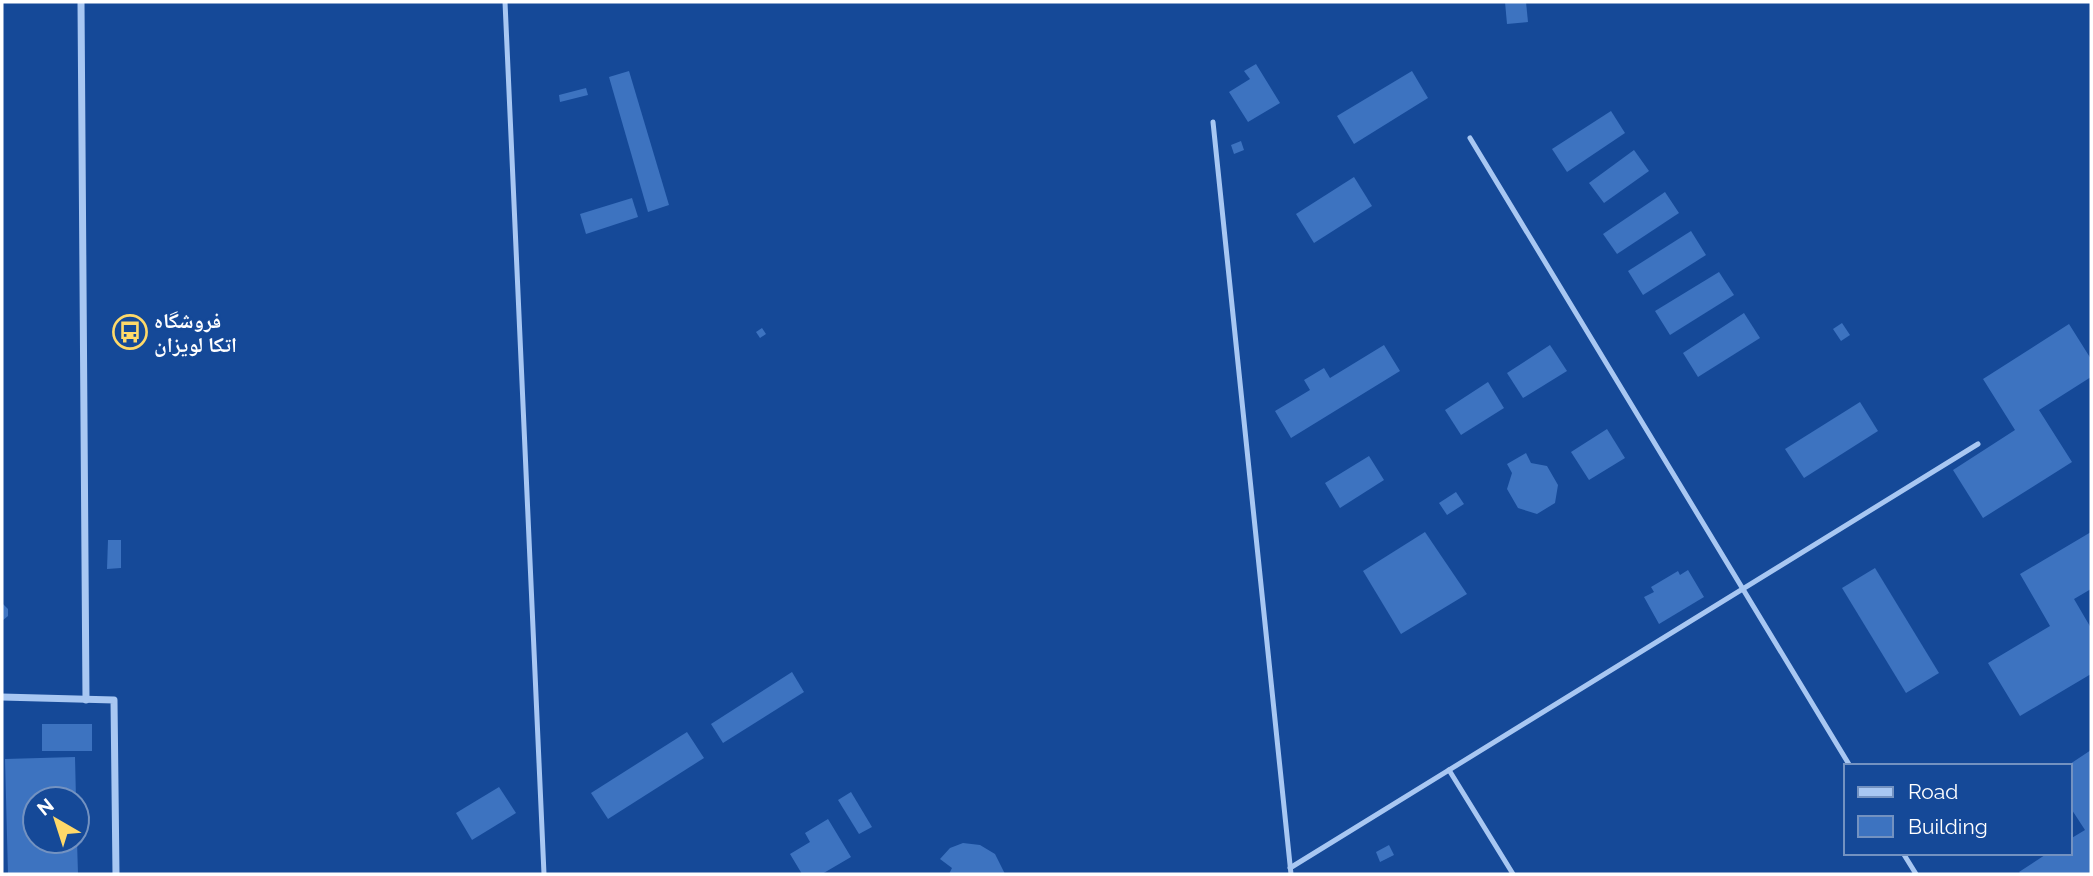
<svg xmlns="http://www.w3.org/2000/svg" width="2093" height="876" font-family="Raleway,'Noto Naskh Arabic',sans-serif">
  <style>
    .building { fill: #3d73c0 }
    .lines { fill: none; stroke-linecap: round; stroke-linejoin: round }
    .service { stroke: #a8c7f2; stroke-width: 5 }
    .minor { stroke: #a8c7f2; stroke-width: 7 }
    .labels { text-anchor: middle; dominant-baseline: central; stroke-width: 5; stroke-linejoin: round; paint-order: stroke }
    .poi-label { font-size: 21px; font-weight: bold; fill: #fff; stroke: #154998; text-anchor: start }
  </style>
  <rect width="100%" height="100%" fill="#154998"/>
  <g class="building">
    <path d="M 1505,2 L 1526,2 L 1528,22 L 1507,24 Z"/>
    <path d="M 1256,64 L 1280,103 L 1248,122 L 1229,92 L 1250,79 L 1244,71 Z"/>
    <path d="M 629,71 L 669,205 L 648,212 L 609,77 Z"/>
    <path d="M 1412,71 L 1428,98 L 1354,144 L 1337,116 Z"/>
    <path d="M 586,88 L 588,95 L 560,102 L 559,95 Z"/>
    <path d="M 1611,111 L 1625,133 L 1567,172 L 1552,149 Z"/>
    <path d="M 1241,141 L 1244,150 L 1234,154 L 1231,145 Z"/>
    <path d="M 1634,150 L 1649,171 L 1604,203 L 1589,183 Z"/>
    <path d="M 1354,177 L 1372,206 L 1314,243 L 1296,214 Z"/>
    <path d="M 1665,192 L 1679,213 L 1617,254 L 1603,234 Z"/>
    <path d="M 632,198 L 638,217 L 586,234 L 580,214 Z"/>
    <path d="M 1691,231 L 1706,255 L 1643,295 L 1628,271 Z"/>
    <path d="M 1719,272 L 1734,295 L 1670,335 L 1655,311 Z"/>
    <path d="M 1744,313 L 1760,338 L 1698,377 L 1683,353 Z"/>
    <path d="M 1842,323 L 1850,335 L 1841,341 L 1833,329 Z"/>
    <path d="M 2069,324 L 2091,359 L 2091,377 L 2039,410 L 2072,462 L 1983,518 L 1953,470 L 2015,430 L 1983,379 Z"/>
    <path d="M 762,328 L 766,334 L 760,338 L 756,332 Z"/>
    <path d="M 1384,345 L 1400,371 L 1291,438 L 1275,411 L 1310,390 L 1304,380 L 1324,368 L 1330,378 Z"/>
    <path d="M 1550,345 L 1567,371 L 1523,398 L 1507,373 Z"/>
    <path d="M 1488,382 L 1504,408 L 1461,435 L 1445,410 Z"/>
    <path d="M 1860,402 L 1878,431 L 1804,478 L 1785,449 Z"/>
    <path d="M 1607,429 L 1625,458 L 1589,480 L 1571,452 Z"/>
    <path d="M 1526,453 L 1531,463 L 1547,466 L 1558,485 L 1555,503 L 1537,514 L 1518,508 L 1507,489 L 1512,473 L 1507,464 Z"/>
    <path d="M 1369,456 L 1384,480 L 1340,508 L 1325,483 Z"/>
    <path d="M 1456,492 L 1464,504 L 1447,515 L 1439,503 Z"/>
    <path d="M 1425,532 L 1467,594 L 1401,634 L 1363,571 Z"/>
    <path d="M 2091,532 L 2091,589 L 2074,599 L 2091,628 L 2091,674 L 2020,716 L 1988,663 L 2050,626 L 2020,574 Z"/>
    <path d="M 108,540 L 121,540 L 121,568 L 107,569 Z"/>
    <path d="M 1875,568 L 1939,673 L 1906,693 L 1842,588 Z"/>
    <path d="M 1688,570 L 1704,597 L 1659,624 L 1644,597 L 1654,592 L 1651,587 L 1678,571 L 1680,575 Z"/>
    <path d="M 2,603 L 8,609 L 8,616 L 2,621 Z"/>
    <path d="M 792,672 L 804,692 L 723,743 L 711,724 Z"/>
    <rect x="42" y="724" width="50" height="27"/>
    <path d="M 687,732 L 704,758 L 608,819 L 591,793 Z"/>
    <path d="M 2091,750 L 2091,874 L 2021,874 L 2019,872 L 2048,853 L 2070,853 L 2070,839 L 2085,830 L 2070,807 L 2070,766 L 2067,766 Z"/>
    <path d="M 75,757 L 76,799 L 35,799 L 35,841 L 77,841 L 78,874 L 8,874 L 5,759 Z"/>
    <path d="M 499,787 L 516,813 L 472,840 L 456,813 Z"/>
    <path d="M 851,792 L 872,827 L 859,834 L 838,800 Z"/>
    <path d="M 828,819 L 851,857 L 822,874 L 802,874 L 790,854 L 810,842 L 805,833 Z"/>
    <path d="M 963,843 L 980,845 L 995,854 L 1005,874 L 949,874 L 952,868 L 940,859 L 950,848 Z"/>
    <path d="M 1389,845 L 1394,855 L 1380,862 L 1376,852 Z"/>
  </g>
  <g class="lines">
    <g class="service">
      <path d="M 505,2 L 544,874"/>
      <path d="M 1213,122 L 1291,874"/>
      <path d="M 1470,138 L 1850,766"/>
      <path d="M 1449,770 L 1513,874"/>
      <path d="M 1903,853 L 1916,874"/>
      <path d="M 1290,868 L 1978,444"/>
    </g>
    <g class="minor">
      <path d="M 81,2 L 86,700"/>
      <path d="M 2,697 L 114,700 L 116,874"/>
    </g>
  </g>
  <defs>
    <g id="bus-ring" transform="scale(1.75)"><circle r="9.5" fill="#154998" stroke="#ffd969" stroke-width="1.5"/><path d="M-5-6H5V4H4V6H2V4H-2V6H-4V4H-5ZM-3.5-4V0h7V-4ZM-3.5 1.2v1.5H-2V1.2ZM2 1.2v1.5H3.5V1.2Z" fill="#ffd969"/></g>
  </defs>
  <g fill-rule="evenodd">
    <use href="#bus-ring" x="130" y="332"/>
  </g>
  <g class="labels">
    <g class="poi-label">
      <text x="154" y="320">فروشگاه<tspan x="154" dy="24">اتکا لویزان</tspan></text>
    </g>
  </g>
  <rect width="2093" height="876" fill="none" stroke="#ffffff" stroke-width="7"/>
  <rect x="1844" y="764" width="228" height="91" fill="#154998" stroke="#7392c1" stroke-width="2"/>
  <rect x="1858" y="787" width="35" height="10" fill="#a8c7f2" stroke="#7392c1" stroke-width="2"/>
  <text x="1908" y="799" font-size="21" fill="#ffffff">Road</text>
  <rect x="1858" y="816" width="35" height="21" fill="#3d73c0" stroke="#7392c1" stroke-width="2"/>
  <text x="1908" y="834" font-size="21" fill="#ffffff">Building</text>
  <g transform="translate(56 820) rotate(321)"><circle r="33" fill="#154998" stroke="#7392c1" stroke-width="2"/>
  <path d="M0-5L12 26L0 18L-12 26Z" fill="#ffd969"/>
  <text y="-10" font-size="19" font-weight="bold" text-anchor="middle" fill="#ffffff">N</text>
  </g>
</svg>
